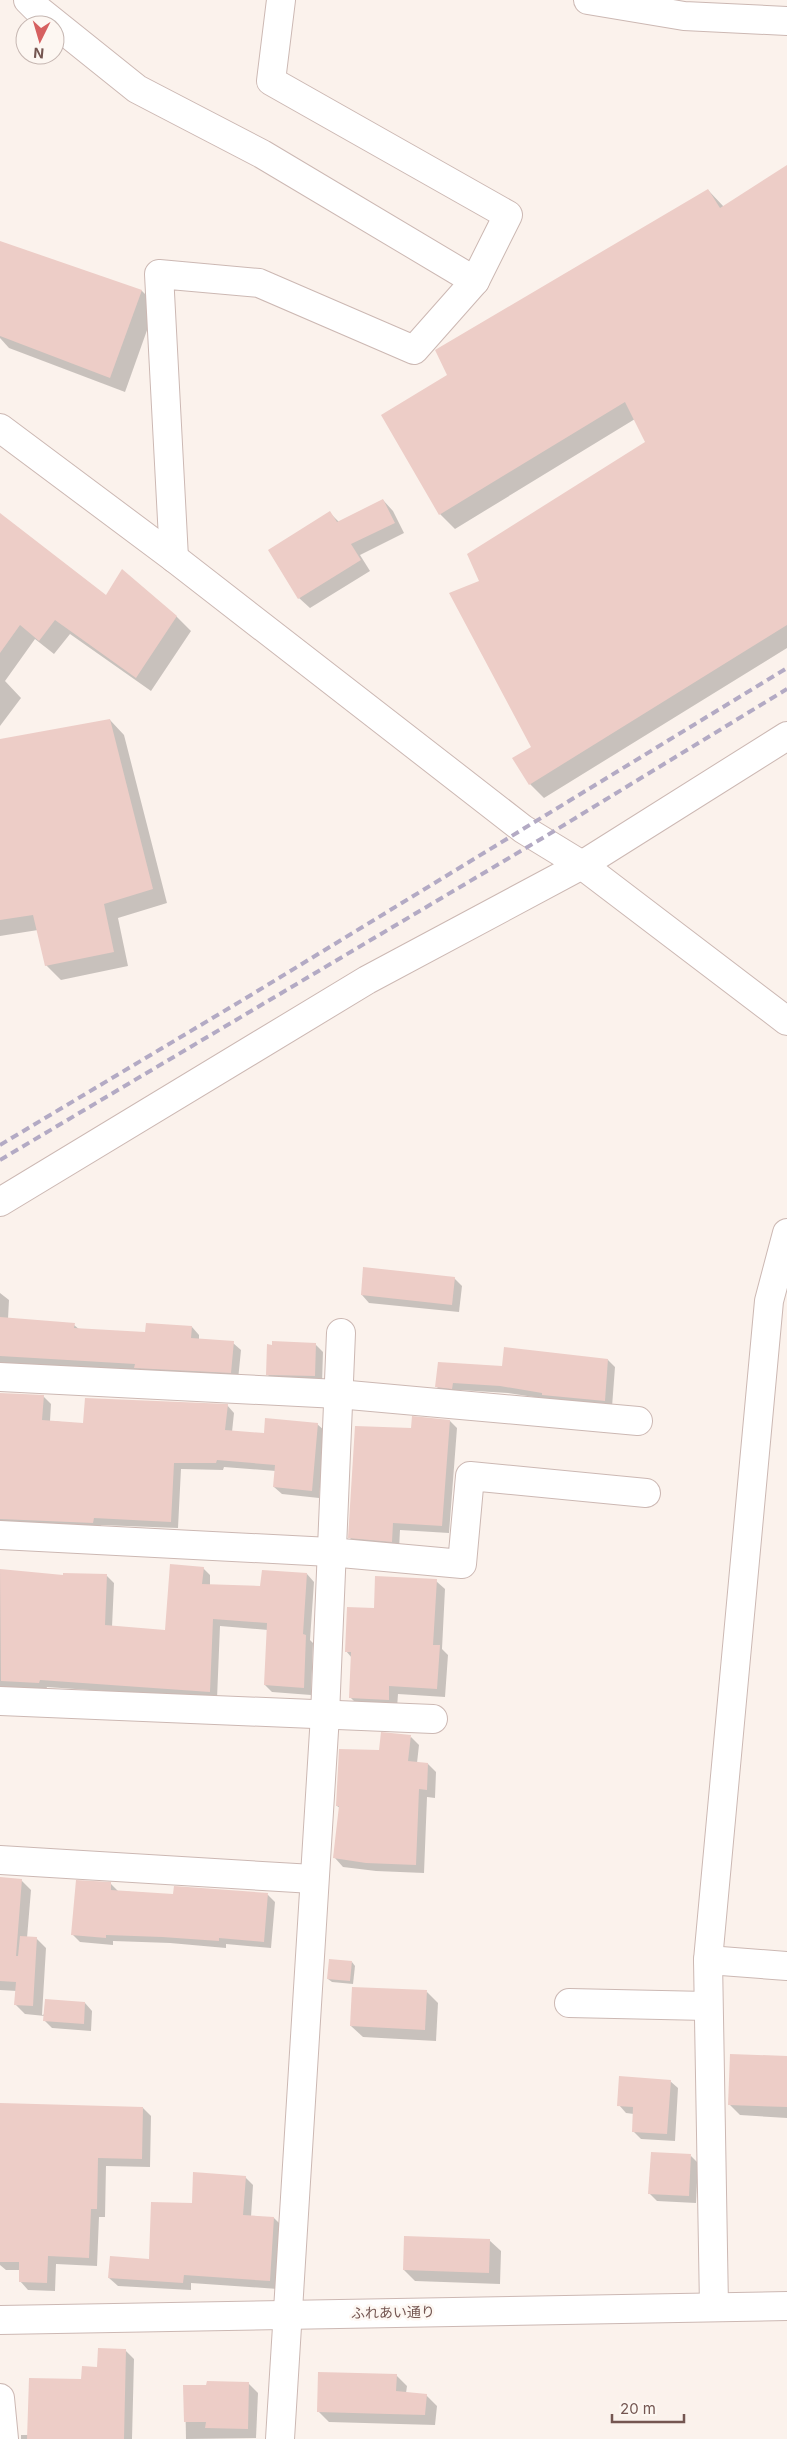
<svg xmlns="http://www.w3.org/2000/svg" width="787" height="2439" font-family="Inter,'Noto Sans JP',sans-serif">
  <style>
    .shadow { fill: #0003 }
    .building { fill: #edcdc7 }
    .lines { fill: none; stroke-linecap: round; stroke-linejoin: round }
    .minor-casing { stroke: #ccb8b3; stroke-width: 30 }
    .minor { stroke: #fff; stroke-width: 28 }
    .rail { stroke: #b3aac4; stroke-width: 4; stroke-dasharray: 8 5; stroke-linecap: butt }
    .labels { text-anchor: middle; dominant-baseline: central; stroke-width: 5; stroke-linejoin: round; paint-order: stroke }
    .street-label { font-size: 14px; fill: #745651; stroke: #fdf7f2 }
  </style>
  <rect width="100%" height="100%" fill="#fbf2ec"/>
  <g class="shadow">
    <path d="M 787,167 L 787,648 L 544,798 L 530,784 L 533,748 L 481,582 L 647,442 L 635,419 L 455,529 L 440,514 L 449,376 L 708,190 L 724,207 Z"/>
    <path d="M 0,243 L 142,291 L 156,305 L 125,392 L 9,348 L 0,338 Z"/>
    <path d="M 383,500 L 393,511 L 404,533 L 360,555 L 370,571 L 310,608 L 299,598 L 330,513 L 339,522 Z"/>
    <path d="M 0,515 L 107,597 L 176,616 L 191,631 L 151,691 L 70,634 L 54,654 L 35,639 L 5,681 L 21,698 L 0,726 Z"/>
    <path d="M 110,720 L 124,735 L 167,903 L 118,918 L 128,966 L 61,980 L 46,965 L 38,930 L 0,936 L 0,741 Z"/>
    <path d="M 454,1278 L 462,1286 L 459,1312 L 369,1303 L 362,1295 Z"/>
    <path d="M 0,1293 L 9,1300 L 8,1319 L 74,1325 L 80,1330 L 147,1333 L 192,1327 L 199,1335 L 199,1340 L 233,1343 L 241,1350 L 238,1380 L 0,1364 Z"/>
    <path d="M 315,1344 L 323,1352 L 322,1383 L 275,1382 L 267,1374 Z"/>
    <path d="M 505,1349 L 608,1360 L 615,1367 L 612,1407 L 550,1402 L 547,1399 L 508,1393 L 459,1390 L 459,1395 L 444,1394 L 437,1387 L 503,1367 Z"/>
    <path d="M 43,1396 L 51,1404 L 50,1421 L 84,1424 L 227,1405 L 234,1413 L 232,1432 L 265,1434 L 317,1424 L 325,1431 L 319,1498 L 282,1494 L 274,1487 L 276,1471 L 224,1467 L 223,1470 L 181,1469 L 178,1528 L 101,1525 L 100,1530 L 0,1524 L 0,1411 Z"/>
    <path d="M 450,1421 L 457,1428 L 449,1533 L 400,1530 L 399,1549 L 357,1545 L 349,1537 L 412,1430 Z"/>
    <path d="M 203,1568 L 210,1575 L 210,1585 L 262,1588 L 307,1574 L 314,1582 L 310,1640 L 313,1643 L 311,1695 L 272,1692 L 265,1685 L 268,1630 L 220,1626 L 217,1699 L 47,1687 L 46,1690 L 0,1687 L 0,1570 L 65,1577 L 107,1576 L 114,1583 L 112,1627 L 166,1631 Z"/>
    <path d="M 436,1581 L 445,1589 L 442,1649 L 448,1655 L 445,1697 L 398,1694 L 397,1708 L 359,1706 L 350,1697 L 352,1658 L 346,1651 L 375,1609 Z"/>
    <path d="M 411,1737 L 419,1745 L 417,1763 L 428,1764 L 436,1772 L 435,1798 L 427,1797 L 424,1873 L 376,1871 L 343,1867 L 335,1858 L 340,1808 L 337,1806 Z"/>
    <path d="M 0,1878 L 21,1880 L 31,1890 L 27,1938 L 36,1938 L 46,1948 L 42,2015 L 85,2003 L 92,2011 L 91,2031 L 52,2028 L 44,2020 L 45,2016 L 25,2014 L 15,2004 L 17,1991 L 0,1990 Z"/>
    <path d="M 111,1884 L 118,1891 L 174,1895 L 268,1895 L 275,1902 L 271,1948 L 226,1944 L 226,1948 L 170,1943 L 113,1941 L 113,1945 L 80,1942 L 72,1934 Z"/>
    <path d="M 352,1962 L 355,1966 L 353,1984 L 332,1982 L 328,1979 Z"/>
    <path d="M 427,1992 L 438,2003 L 436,2041 L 363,2037 L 351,2026 Z"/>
    <path d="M 787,2057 L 787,2118 L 740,2115 L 729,2104 Z"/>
    <path d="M 670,2081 L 678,2088 L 675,2141 L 641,2139 L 633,2131 L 634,2114 L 626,2113 L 619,2105 Z"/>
    <path d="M 0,2105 L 143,2108 L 151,2116 L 150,2167 L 106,2166 L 105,2217 L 99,2217 L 97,2266 L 56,2264 L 55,2291 L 28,2290 L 20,2281 L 20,2270 L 6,2270 L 0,2265 Z"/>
    <path d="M 691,2156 L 698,2163 L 696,2203 L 657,2201 L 649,2193 Z"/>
    <path d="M 245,2177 L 253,2185 L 251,2217 L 274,2218 L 282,2226 L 278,2289 L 191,2283 L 191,2290 L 118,2286 L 109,2278 L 150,2260 L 193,2204 Z"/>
    <path d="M 489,2240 L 501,2251 L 500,2284 L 415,2281 L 404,2270 Z"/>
    <path d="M 125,2350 L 134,2359 L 132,2439 L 21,2439 L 21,2435 L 29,2435 L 83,2380 Z"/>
    <path d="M 396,2375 L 407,2386 L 406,2393 L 426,2395 L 437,2406 L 435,2425 L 329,2422 L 318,2411 Z"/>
    <path d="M 249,2384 L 258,2393 L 256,2438 L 186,2439 L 185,2387 Z"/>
  </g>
  <g class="building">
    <path d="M 787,165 L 787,625 L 529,785 L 512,758 L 531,747 L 449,593 L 479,581 L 467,554 L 645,442 L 625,402 L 439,515 L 381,415 L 447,375 L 435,350 L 708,189 L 720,208 Z"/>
    <path d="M 0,241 L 142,290 L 110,378 L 0,336 Z"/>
    <path d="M 383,499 L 395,523 L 351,544 L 361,560 L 298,599 L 268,550 L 330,511 L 337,522 Z"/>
    <path d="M 0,513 L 106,595 L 122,569 L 177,616 L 136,678 L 55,620 L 39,641 L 20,625 L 0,653 Z"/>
    <path d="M 110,719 L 153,889 L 104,904 L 114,952 L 45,966 L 33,915 L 0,920 L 0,739 Z"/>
    <path d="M 363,1267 L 455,1277 L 452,1305 L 361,1295 Z"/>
    <path d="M 0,1317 L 75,1323 L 74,1328 L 145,1332 L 146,1323 L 192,1326 L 191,1338 L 234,1341 L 231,1373 L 134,1368 L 135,1364 L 0,1356 Z"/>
    <path d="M 272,1341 L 316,1343 L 315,1376 L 266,1375 L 267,1344 L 272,1345 Z"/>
    <path d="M 504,1347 L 608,1359 L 605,1401 L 542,1395 L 542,1393 L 500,1386 L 453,1383 L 452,1389 L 435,1387 L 438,1362 L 502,1366 Z"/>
    <path d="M 0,1393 L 44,1395 L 42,1420 L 83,1423 L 85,1398 L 228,1404 L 225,1430 L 264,1433 L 265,1418 L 318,1423 L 312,1491 L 273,1487 L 275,1465 L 217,1460 L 216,1463 L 174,1463 L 171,1522 L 94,1518 L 93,1523 L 0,1519 Z"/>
    <path d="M 412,1416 L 450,1420 L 442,1526 L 393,1523 L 392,1542 L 348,1538 L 355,1426 L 411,1428 Z"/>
    <path d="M 170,1564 L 204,1567 L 202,1584 L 260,1586 L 262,1570 L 307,1573 L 303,1634 L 306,1635 L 304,1688 L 264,1685 L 267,1623 L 213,1619 L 210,1692 L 40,1680 L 39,1683 L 1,1681 L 0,1569 L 63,1575 L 63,1573 L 107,1574 L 105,1625 L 165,1630 Z"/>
    <path d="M 375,1576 L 437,1579 L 433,1645 L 440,1645 L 437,1689 L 389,1686 L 389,1700 L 349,1698 L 351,1652 L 345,1652 L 347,1607 L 374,1608 Z"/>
    <path d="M 381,1732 L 411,1735 L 408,1761 L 428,1763 L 427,1790 L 419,1789 L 416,1865 L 366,1863 L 333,1858 L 339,1806 L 336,1806 L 339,1749 L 379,1750 Z"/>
    <path d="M 0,1877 L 22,1879 L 16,1956 L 18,1956 L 20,1936 L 37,1937 L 33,2006 L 14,2005 L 16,1982 L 0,1981 Z"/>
    <path d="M 76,1880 L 111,1882 L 111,1890 L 173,1894 L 174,1886 L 268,1893 L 264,1942 L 219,1938 L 219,1941 L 162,1937 L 106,1935 L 106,1938 L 71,1935 Z"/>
    <path d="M 329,1959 L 352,1961 L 350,1981 L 327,1979 Z"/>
    <path d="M 352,1987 L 427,1990 L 425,2030 L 350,2026 Z"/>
    <path d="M 45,1999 L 85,2002 L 84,2024 L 43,2021 Z"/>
    <path d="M 730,2054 L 787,2056 L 787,2107 L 728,2105 Z"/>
    <path d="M 619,2076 L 671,2080 L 667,2134 L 632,2132 L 633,2107 L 617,2106 Z"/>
    <path d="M 0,2103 L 143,2107 L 142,2159 L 98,2158 L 97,2209 L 91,2209 L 89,2258 L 48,2256 L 47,2283 L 19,2282 L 19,2262 L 0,2262 Z"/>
    <path d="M 651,2152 L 691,2154 L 689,2196 L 648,2194 Z"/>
    <path d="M 193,2172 L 246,2176 L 243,2215 L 274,2217 L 270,2281 L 184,2275 L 183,2283 L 108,2278 L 110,2256 L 149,2259 L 151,2202 L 192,2203 Z"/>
    <path d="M 404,2236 L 490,2239 L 489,2273 L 403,2270 Z"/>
    <path d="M 98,2348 L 126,2349 L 124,2439 L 27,2439 L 29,2378 L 81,2379 L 82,2366 L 97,2367 Z"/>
    <path d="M 318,2372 L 397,2374 L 396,2391 L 427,2394 L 425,2415 L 317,2412 Z"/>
    <path d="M 207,2381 L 249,2382 L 248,2429 L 205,2428 L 206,2422 L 184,2422 L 183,2385 L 206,2385 Z"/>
  </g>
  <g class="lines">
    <g class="minor-casing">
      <g id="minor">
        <path d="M 28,0 L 36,8 L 137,89 L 262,154 L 475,281"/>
        <path d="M 588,0 L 684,16 L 787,21"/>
        <path d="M 0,428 L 174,558 L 523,829 L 582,865 L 787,1021"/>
        <path d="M 174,558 L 159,274 L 259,283 L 414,350 L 475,281 L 508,215 L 271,81 L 281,0"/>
        <path d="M 0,1202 L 367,980 L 582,865 L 787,736"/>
        <path d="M 0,1377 L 338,1394 L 638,1421"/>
        <path d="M 0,1535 L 330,1552 L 462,1564 L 470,1476 L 646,1493"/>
        <path d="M 0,1701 L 433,1719"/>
        <path d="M 0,1860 L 313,1879"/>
        <path d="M 708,1960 L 787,1966"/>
        <path d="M 569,2003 L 707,2006"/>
        <path d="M 714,2307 L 708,1960 L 769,1301 L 787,1233"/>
        <path d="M 0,2320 L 787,2306"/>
        <path d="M 0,2398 L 4,2439"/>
        <path d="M 280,2439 L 325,1715 L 341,1333"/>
      </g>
    </g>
    <use href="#minor" class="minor"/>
    <g class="rail">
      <path d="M 0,1145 L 251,995 L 787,668"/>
      <path d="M 0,1160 L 541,839 L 787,689"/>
    </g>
  </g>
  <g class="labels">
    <g class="street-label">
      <text transform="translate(393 2312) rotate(-1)">ふれあい通り</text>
    </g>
  </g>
  <g transform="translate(40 40) rotate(185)"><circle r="24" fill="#fdf7f2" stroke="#c6b7b2"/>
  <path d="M0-4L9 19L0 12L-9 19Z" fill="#d66060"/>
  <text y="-8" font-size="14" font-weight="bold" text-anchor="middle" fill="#745651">N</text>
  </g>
  <path d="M612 2414v8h72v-8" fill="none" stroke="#745651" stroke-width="2.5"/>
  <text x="620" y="2414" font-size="15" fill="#745651" stroke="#fdf7f2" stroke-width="4" paint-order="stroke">20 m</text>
</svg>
